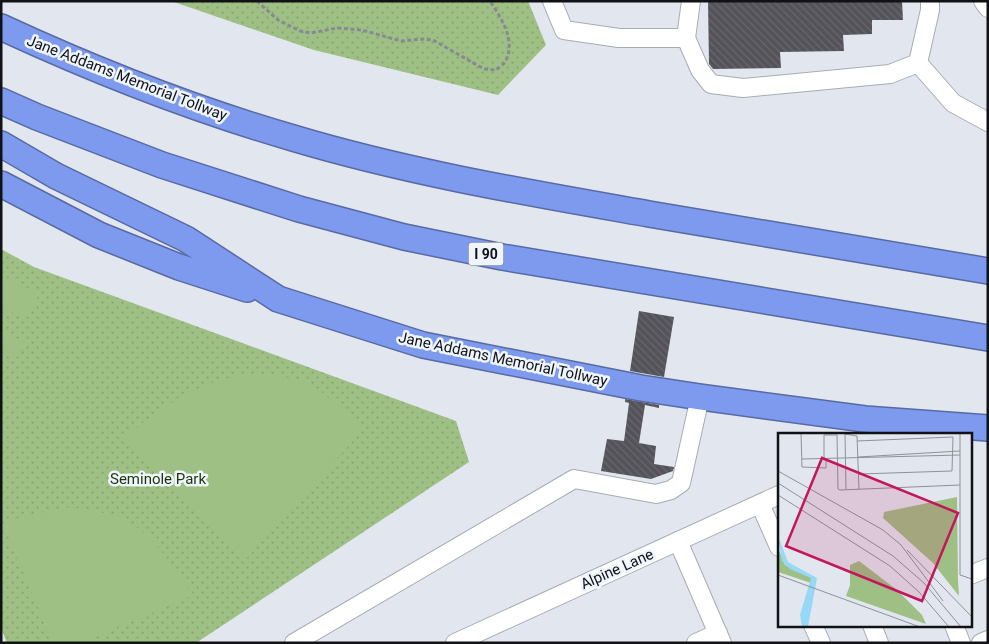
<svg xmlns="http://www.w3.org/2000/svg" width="989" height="644" font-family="Roboto,sans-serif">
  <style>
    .park { fill: url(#park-dots) }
    .garden { fill: #9fc084 }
    .building { fill: url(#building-back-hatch) }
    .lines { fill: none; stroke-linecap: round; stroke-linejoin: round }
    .minor-casing { stroke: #a7acb3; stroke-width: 20 }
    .highway-casing { stroke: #586aa2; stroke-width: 28 }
    .path { stroke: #878b91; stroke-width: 3; stroke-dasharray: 4 2.5; stroke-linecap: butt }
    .minor { stroke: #fff; stroke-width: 18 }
    .highway { stroke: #7e9aee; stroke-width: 25 }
    .labels { text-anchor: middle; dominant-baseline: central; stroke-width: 5; stroke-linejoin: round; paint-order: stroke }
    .shield { fill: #eff5fd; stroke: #54565b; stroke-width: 1 }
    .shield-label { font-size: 14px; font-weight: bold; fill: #111215 }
    .street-label { font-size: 15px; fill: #111215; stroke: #eff5fd }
    .park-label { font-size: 15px; fill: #1f3505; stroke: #eff5fd }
    .inset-road { fill: none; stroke: #8e9298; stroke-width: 1 }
    .view { fill: #c2185b; fill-opacity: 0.15; stroke: #c2185b; stroke-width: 2.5 }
    .inset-edge { fill: none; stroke: #111215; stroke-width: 2.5 }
  </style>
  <defs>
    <pattern id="park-dots" width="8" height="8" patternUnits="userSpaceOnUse" patternTransform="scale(1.25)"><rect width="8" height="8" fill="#9fc084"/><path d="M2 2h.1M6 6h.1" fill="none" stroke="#88a471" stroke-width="1.8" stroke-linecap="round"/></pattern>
    <pattern id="building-back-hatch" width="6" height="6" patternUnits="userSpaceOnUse" patternTransform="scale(1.25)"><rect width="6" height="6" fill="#55535a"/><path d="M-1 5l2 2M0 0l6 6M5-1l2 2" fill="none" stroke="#69676d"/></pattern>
  </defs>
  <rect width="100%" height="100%" fill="#e2e7ef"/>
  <g class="park">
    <path d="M 171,1 L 528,1 L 546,45 L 498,95 L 314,50 Z"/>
    <path d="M 1,249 L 34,267 L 456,421 L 469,462 L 196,643 L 7,643 L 1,628 Z"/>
  </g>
  <g class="garden">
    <path d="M 1,275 L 39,294 L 26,320 L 1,307 Z"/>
    <path d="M 1,330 L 25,343 L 18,357 L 1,348 Z"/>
    <path d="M 266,374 L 308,381 L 365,428 L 247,558 L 124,438 C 154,413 186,390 224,379 C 237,375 253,376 266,374 Z"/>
    <path d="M 72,507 C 90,510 119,514 134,525 C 159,543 176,571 194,595 L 80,643 L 53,643 L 3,524 L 33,514 Z"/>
  </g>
  <g class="building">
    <path d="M 708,1 L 902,1 L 903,20 L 872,20 L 872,34 L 843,35 L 844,51 L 780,52 L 781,68 L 713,69 L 709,64 Z"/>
    <path d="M 639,311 L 674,317 L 664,377 L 630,371 Z"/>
    <path d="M 625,399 L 659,405 L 659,408 L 645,405 L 639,443 L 656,446 L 654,464 L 674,467 L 673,471 L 651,479 L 601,471 L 607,439 L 624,441 L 629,403 L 625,402 Z"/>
  </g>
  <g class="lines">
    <g class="minor-casing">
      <g id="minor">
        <path d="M 552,1 L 564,30 L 619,38 L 686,38 L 691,1"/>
        <path d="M 983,1 L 988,8"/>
        <path d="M 686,38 L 700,70 L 711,84 L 743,88 L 890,74 L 918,63 L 953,103 L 988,122"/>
        <path d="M 918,63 L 930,10 L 930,1"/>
        <path d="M 760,504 L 779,547"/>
        <path d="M 678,541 L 722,643"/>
        <path d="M 970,575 L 988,568"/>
        <path d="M 813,625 L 821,643"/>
        <path d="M 872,625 L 879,643"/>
        <path d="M 954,625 L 961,643"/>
        <path d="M 294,643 L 574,479 L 656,494 L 671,490 L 681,483 L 700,397"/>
        <path d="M 455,643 L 779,495"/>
        <path d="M 696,643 L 718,633"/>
        <path d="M 981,643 L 988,640"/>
      </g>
    </g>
    <g class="highway-casing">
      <g id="highway">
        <path d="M 1,27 C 96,71 193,109 293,138 C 410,173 530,193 649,214 C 762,233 875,252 988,271"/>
        <path d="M 1,101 L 37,117 L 162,165 L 299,209 L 404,237 L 502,257 L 988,338"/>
        <path d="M 1,144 L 56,176 L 186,239 L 278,299 L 423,345 L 641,388 L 700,397 L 865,419 L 988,428"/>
        <path d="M 1,184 L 99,235 L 179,267 L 247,289"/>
      </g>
    </g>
    <path class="path" d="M 257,1 L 278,20 L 300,31 L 311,33 L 337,28 L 362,30 L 401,41 L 422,39 L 433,40 L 484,69 L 496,70 C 498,68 503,65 505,62 C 517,41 501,18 490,1"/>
    <use href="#minor" class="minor"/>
    <use href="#highway" class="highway"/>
  </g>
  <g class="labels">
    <rect class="shield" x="468.5" y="242.5" width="35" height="23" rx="4"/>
    <g class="shield-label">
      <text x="486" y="254">I 90</text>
    </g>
    <g class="street-label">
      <text transform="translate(127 78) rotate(21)">Jane Addams Memorial Tollway</text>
      <text transform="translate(503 359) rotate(12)">Jane Addams Memorial Tollway</text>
      <text transform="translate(617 569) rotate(-24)">Alpine Lane</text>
    </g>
    <g class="park-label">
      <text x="158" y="479">Seminole Park</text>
    </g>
  </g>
  <g transform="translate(778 433)">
    <rect width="194" height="194" fill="#e2e7ef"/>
    <path d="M 0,115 L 7,132 L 33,144 L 33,150 L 0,139 Z" fill="#9fc084"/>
    <path d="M 179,64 L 180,147 L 181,163 L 155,130 L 105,85 L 106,79 ZM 81,128 L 119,157 L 144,182 L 148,191 L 68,163 L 72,152 L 72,132 Z" fill="#9fc084"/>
    <path d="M 173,75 L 173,96 L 163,95 L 155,89 L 151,76 ZM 142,78 L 152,101 L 135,104 L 123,99 L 118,89 Z" fill="#9fc084"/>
    <path d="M 0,103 L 10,129 L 39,145 L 30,194 L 24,194 L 22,182 L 33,145 L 12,136 L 4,128 Z" fill="#97d8f6"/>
    <path class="inset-road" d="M 23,0 L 24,34 L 48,35 L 48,25M 182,0 L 182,142 L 194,146M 79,8 L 175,4 L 174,38 L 81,41M 80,24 L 182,18M 46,25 L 46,2 L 59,2 L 60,56 L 62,57 L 182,52M 24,26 L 182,22M 0,38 L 105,97 L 123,112 L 165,168M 0,50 L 115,123 L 146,150 L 183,194M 68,57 L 67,1 L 79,3 L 81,56M 0,62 L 112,133 L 141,159 L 171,194M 129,117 L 194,184M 0,142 L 142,194"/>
    <path class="view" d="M 44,25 L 180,80 L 144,168 L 8,113 Z"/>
    <rect width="194" height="194" class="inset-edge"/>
  </g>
  <rect width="989" height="644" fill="none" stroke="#111215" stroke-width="5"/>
</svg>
